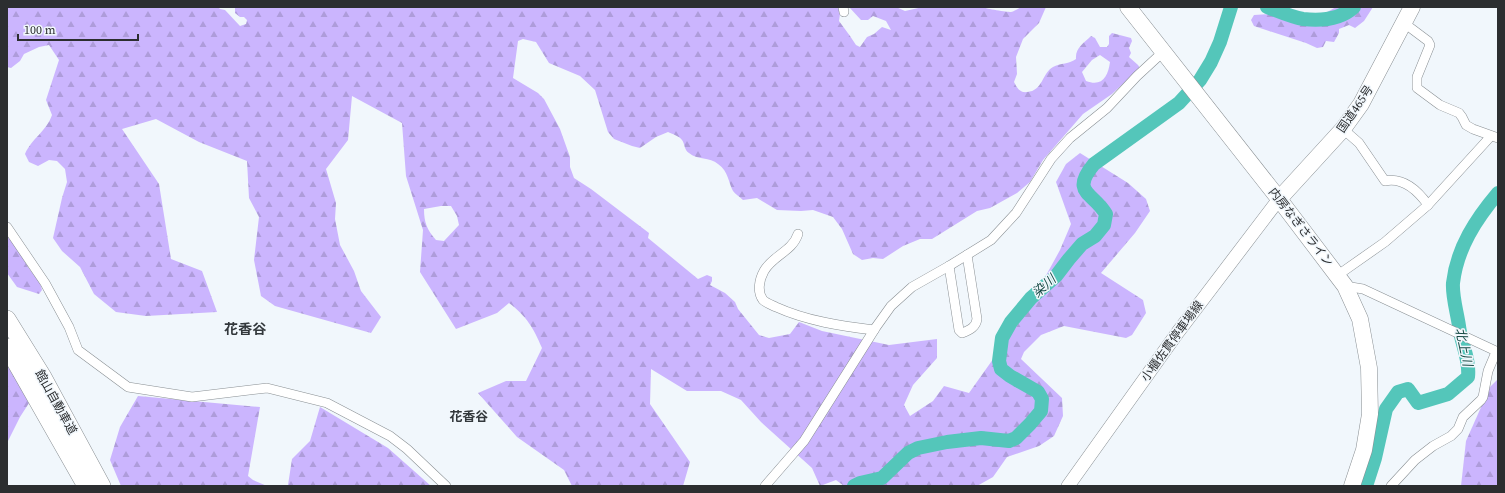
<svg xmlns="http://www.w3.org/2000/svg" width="1505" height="493" font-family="'Source Serif 4','Noto Sans JP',serif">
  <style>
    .forest { fill: url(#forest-firs); fill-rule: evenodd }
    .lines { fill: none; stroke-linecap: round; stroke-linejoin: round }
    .river { stroke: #54c6ba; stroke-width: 14 }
    .minor-casing { stroke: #898f93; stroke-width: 10 }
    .secondary-casing { stroke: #898f93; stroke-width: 14 }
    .trunk-casing { stroke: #898f93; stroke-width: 17 }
    .motorway-casing { stroke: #898f93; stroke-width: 18 }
    .minor { stroke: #fff; stroke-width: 9 }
    .secondary { stroke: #fff; stroke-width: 13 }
    .trunk { stroke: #fff; stroke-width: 16 }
    .motorway { stroke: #fff; stroke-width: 17 }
    .labels { text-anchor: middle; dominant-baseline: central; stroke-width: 3; stroke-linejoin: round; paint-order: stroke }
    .street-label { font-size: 12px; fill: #2c2e30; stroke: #f1f7fc }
    .water-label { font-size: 13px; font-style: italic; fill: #174a44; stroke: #f1f7fc }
    .neighbourhood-label { font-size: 13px; font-weight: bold; fill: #33383c; stroke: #f1f7fc }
    .quarter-label { font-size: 14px; font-weight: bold; fill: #33383c; stroke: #f1f7fc }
  </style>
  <defs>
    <pattern id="forest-firs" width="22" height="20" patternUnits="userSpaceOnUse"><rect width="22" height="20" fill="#cbb5fe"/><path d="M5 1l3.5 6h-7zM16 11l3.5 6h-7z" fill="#ae9cda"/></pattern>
  </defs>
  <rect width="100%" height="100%" fill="#f1f7fc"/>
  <g class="forest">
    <path d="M 7,7 L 218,7 L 220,9 L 225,10 L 240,26 L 246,24 L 247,20 L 244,17 L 240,17 L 235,13 L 235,7 L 841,7 L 839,21 L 850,36 L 856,45 L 860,47 L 867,37 L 874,34 L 882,27 L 891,30 L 886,21 L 873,16 L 868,20 L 861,20 L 849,7 L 896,7 L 905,11 L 923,7 L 983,7 C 986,9 1007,12 1011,12 C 1016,11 1019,7 1023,7 C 1030,6 1038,7 1046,7 L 1039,23 L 1023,39 L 1016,57 L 1017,74 L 1014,82 C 1017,88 1020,93 1027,92 C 1043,91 1042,73 1053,67 C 1060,63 1070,64 1076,59 C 1075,48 1084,43 1091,36 L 1095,38 L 1100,47 L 1107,47 L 1109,44 L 1109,36 L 1112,33 L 1131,38 L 1132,41 L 1129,48 L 1131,53 L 1129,57 L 1138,65 L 1140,68 L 1112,94 L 1083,114 L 1043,160 L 1030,182 L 1017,193 L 990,208 L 977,211 L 932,239 L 920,239 L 903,246 L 883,259 L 873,258 L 862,260 L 853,254 L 842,229 L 833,217 L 813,210 L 801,211 L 777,210 L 757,198 L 743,200 C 740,197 735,194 733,191 C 728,182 729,172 718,164 C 710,157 697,160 689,153 C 684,150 685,144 682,140 C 679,136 672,134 668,132 L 656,137 L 640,148 L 632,146 L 614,139 L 608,132 L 595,90 L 580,76 L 549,63 L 536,42 L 523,39 L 518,41 L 513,78 L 538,93 L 544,99 L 560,129 L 570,157 L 570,167 L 574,178 L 591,189 L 649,233 L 648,238 L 698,279 L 707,275 L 712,277 L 712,281 L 710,285 L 725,293 L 735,302 L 738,309 L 759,335 L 769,338 L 790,334 L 799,322 L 822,331 L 889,345 L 937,339 L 937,358 L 913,385 L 904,405 L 910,416 L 933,401 L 944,386 L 969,393 L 1023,317 L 1060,250 L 1071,224 L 1056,182 L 1066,164 L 1080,153 L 1128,183 L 1146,199 L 1150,211 L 1135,233 L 1101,273 L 1143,300 L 1146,313 L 1132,335 L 1126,338 L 1064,326 L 1041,335 L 1024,352 L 1021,359 L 1062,398 L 1063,416 L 1054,436 L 1039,446 L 1007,457 L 993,477 L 977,486 L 844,486 L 836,480 L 820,486 L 812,468 L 761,422 L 741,400 L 721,391 L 687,391 L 651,369 L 650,404 L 690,462 L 683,486 L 572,486 L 564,470 L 517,437 L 478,393 L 506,381 L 526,381 L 542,348 C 533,327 527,317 509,303 L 497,313 L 456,329 L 420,272 L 423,230 L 406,176 L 402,123 L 352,96 L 348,140 L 326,169 L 336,203 L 335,219 L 340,245 L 354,271 L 361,291 L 381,317 L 371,333 L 275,306 L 261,296 L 254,260 L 259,217 L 249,198 L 247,161 L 199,142 L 156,119 L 122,129 L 159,184 L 171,259 L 202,271 L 217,312 L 146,316 L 116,312 L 94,294 L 80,267 L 62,251 L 53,238 L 62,198 L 67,182 L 65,169 L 57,161 L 49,160 L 38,166 L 29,162 L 25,154 C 32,138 46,132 52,115 L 46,100 L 59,60 L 49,45 L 39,47 L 24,54 L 20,61 L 11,68 L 7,67 ZM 1100,55 L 1110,62 C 1108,77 1102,87 1086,81 L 1082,72 L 1092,60 ZM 441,206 L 451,206 L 457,216 L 459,225 L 444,241 L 436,240 C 427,230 424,222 424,209 Z"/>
    <path d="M 1336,7 L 1373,7 L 1364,21 L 1355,28 L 1349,25 L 1339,29 L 1339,33 L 1334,42 L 1326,41 L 1323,47 L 1317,48 L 1306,43 L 1254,26 L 1251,20 L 1254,15 L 1270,14 L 1322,15 Z"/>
    <path d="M 7,231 L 28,267 L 40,283 L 42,290 L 39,294 L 17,287 L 7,273 Z"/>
    <path d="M 7,363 L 29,403 L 20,417 L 7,443 Z"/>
    <path d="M 1498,379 L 1498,486 L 1461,486 L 1466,441 L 1490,387 Z"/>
    <path d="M 138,396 L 260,407 L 248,476 L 253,480 L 267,486 L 121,486 L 110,460 L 120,427 Z"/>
    <path d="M 320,407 L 388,448 L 431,486 L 283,486 L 288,485 L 292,459 L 310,441 Z"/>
  </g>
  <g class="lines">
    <g class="river">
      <path d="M 1267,7 C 1278,11 1291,17 1303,19 C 1321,21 1341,19 1354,7"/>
      <path d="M 854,486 L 860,483 L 882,478 L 908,453 L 918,448 L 947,442 L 981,438 L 1009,441 L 1016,438 L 1030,424 L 1041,411 L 1042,399 L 1038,392 L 1010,376 L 1001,369 L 999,361 L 1002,338 L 1011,322 L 1031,298 L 1056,276 L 1069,259 L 1082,244 L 1095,236 L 1104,225 L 1106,214 C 1093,192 1070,193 1094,164 L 1179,103 L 1200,80 L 1211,62 L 1220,42 L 1231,7"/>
      <path d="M 1366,486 L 1375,458 L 1386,409 L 1398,392 L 1408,389 L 1418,403 L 1448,394 L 1468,377 C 1470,359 1461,343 1459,326 C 1457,312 1452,296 1453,283 C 1457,248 1476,219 1498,193"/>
    </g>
    <g class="minor-casing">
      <g id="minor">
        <path d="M 843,7 L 844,12"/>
        <path d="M 1404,23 L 1428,41 L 1430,45 L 1417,77 L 1417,88 L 1440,105 L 1459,113 L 1462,117 L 1466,125 L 1473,129 L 1498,138"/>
        <path d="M 1343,129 L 1359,143 L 1385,181 C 1404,177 1418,191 1428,205"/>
        <path d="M 7,227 L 45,283 L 69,327 L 78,350 L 128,387 L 192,397 L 267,388 L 327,403 L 390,436 L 407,449 L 446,486"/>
        <path d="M 798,234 C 792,252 773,255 764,271 C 759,280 757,292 763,300 C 766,303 772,305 776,307 C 807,321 841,326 874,330"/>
        <path d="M 949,266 L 959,330 L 962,333 C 970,330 976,327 977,319 L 967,255"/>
        <path d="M 1338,275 L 1385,242 L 1428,205 L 1491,136"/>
        <path d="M 1345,286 L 1363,289 L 1498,352"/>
        <path d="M 765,486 L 804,441 L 876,327 L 891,306 L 912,287 L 949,266 L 991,240 L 1016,213 L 1051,159 L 1070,138 L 1107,108 L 1137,76 L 1163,52"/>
        <path d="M 1391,486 L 1415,460 L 1433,446 L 1451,436 L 1458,429 L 1463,417 L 1481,400 L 1483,397 L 1488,371 L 1496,352"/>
      </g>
    </g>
    <g class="secondary-casing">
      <path id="secondary" d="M 1068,486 L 1178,332 L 1279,199"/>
    </g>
    <g class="trunk-casing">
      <g id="trunk">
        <path d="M 1128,7 L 1279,199 L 1345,286 L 1360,319 L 1369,368 L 1370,414 L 1364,450 L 1352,486"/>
        <path d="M 1279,199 L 1343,129 L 1361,104 L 1412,7"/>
      </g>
    </g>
    <g class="motorway-casing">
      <g id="motorway">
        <path d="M 7,319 L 43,377 L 102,486"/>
        <path d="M 7,347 L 86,486"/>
      </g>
    </g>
    <use href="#minor" class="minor"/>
    <use href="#secondary" class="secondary"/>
    <use href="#trunk" class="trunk"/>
    <use href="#motorway" class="motorway"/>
  </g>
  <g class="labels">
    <g class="street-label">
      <text transform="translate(1355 109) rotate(-56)">国道465号</text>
      <text transform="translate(1301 227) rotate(52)">内房なぎさライン</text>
      <text transform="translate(1172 341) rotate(-54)">小櫃佐貫停車場線</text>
      <text transform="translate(56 402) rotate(61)">館山自動車道</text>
    </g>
    <g class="water-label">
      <text transform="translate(1044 286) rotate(-42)">染川</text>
      <text transform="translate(1464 347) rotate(78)">北上川</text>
    </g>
    <g class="neighbourhood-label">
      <text x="469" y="416">花香谷</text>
    </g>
    <g class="quarter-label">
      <text x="245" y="329">花香谷</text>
    </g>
  </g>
  <rect width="1505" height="493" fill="none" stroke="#2c2e30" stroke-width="16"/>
  <path d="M18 34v6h120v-6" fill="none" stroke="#2c2e30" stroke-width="2"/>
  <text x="24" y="34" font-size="12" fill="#2c2e30" stroke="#f1f7fc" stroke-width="3" paint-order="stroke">100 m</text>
</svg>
